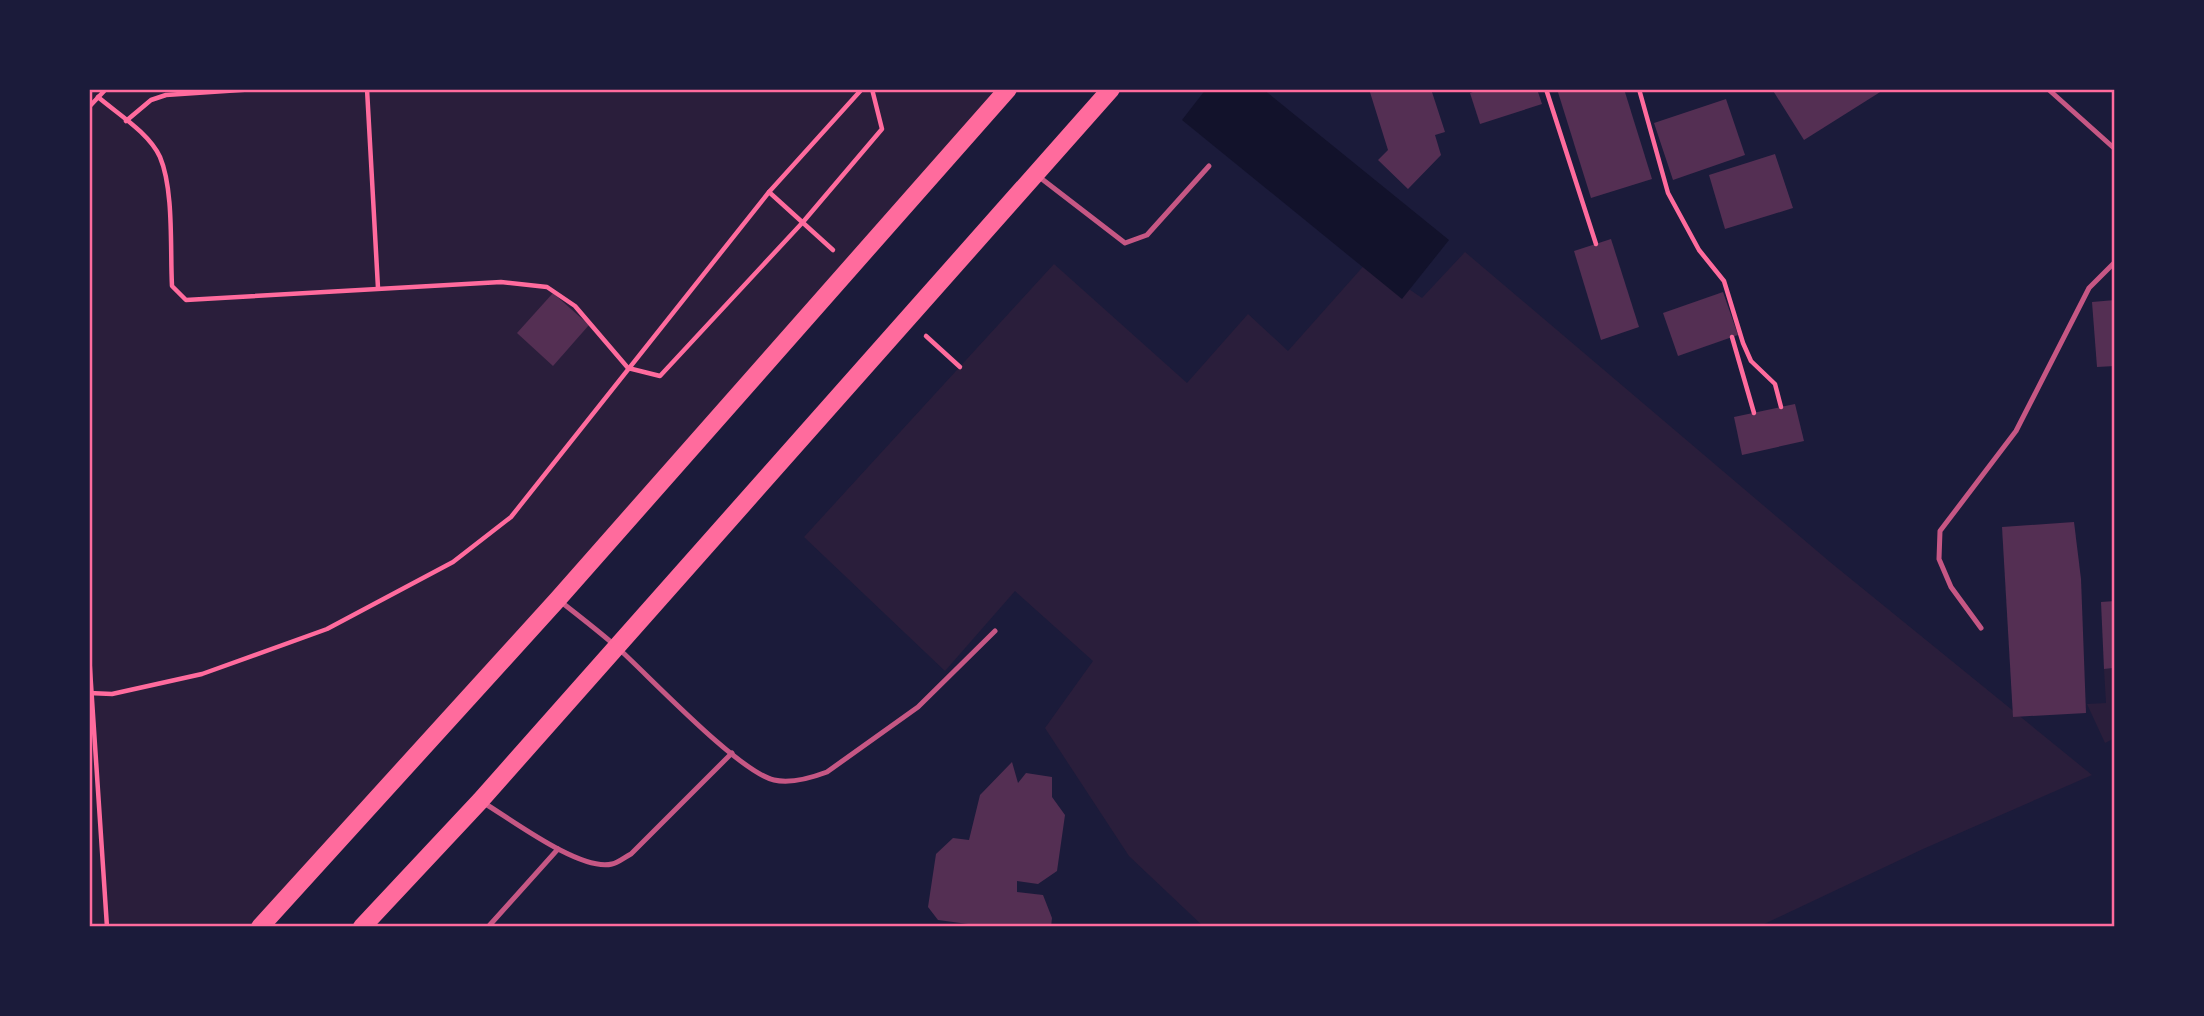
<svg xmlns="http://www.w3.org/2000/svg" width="2204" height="1016" font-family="Barlow,sans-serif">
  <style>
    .green { fill: #2a1e3b }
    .water { fill: #12122b }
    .building { fill: #542f53 }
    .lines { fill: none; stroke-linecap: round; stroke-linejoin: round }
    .path { stroke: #ff6b9d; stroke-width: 4.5 }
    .service { stroke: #c65784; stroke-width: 5 }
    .primary { stroke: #ff6b9d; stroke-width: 18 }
    .neatline { fill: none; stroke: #ff6b9d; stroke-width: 2.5 }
  </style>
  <rect width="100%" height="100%" fill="#1b1b3a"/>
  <g class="green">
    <path d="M 89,89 L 1005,89 L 259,927 L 89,927 Z"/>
    <path d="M 1465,252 L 1830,562 L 2092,775 L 1923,849 L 1758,927 L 1204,927 L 1129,856 L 1045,728 L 1093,661 L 1015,591 L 945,671 L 804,537 L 1054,264 L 1187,383 L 1248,314 L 1288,351 L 1368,261 L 1422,298 Z"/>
    <path d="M 2104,669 L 2115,669 L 2115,738 L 2105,743 L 2087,704 L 2106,703 Z"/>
  </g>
  <path class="water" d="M 1206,89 L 1263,89 L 1449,240 L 1402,299 L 1182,120 Z"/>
  <g class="building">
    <path d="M 1369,89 L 1431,89 L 1445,132 L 1435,135 L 1441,155 L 1408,189 L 1378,160 L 1388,150 Z"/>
    <path d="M 1481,89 L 1537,89 L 1542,104 L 1480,124 L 1470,93 Z"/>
    <path d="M 1557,89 L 1624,89 L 1652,179 L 1591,198 Z"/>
    <path d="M 1772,89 L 1885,89 L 1804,140 Z"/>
    <path d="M 1726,99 L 1745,155 L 1673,180 L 1654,123 Z"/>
    <path d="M 1775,154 L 1793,208 L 1725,229 L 1709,175 Z"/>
    <path d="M 1611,239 L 1639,327 L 1601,340 L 1574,251 Z"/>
    <path d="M 1723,292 L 1738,335 L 1678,356 L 1663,313 Z"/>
    <path d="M 553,293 L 589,325 L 553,366 L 517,333 Z"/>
    <path d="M 2115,300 L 2115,366 L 2097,367 L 2092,302 Z"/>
    <path d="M 1795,404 L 1804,441 L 1742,455 L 1734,417 Z"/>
    <path d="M 2074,522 L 2081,579 L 2086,713 L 2013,717 L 2002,527 Z"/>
    <path d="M 2115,601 L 2115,668 L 2104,669 L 2101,602 Z"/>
    <path d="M 1012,762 L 1018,783 L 1026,773 L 1052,777 L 1052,797 L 1065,815 L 1057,871 L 1038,884 L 1017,881 L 1017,892 L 1043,895 L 1052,918 L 1051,927 L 967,927 L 968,924 L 938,920 L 928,907 L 936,854 L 953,838 L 969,840 L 980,795 Z"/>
  </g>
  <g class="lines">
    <g class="path">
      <path d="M 367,89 L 378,288"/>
      <path d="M 1546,89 L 1596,244"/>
      <path d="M 1639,89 L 1668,193 L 1699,250 L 1724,281 L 1743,343 L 1751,361 L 1775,384 L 1781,407"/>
      <path d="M 98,97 C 118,114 149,133 160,157 C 174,190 170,249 172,286 L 186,300 L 501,282 L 547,287 L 575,306 L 628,368 L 660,376 L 803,222 L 882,129 L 872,89"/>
      <path d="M 89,107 L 106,89"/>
      <path d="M 126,121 L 151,100 L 166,95 L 257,89"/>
      <path d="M 769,192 L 833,250"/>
      <path d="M 926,336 L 960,367"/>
      <path d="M 1732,337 L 1754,413"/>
      <path d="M 89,654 L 107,927"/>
      <path d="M 89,693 L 112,694 L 202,674 L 327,629 L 453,562 L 511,517 L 769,192 L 862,89"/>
    </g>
    <g class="service">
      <path d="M 2048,89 L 2115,149"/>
      <path d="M 1038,176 L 1125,243 L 1147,235 L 1209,166"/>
      <path d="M 560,601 C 580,617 600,632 619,649 C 651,678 739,772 774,780 C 791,784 811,778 827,772 L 918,707 L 995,631"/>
      <path d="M 1981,628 L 1951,587 L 1939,559 L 1940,531 L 2016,431 L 2089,288 L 2115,262"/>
      <path d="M 484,803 C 512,820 581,872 612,864 C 618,863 625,857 631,854 L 732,753"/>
      <path d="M 488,927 L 558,849"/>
    </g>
    <g class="primary">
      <path d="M 260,927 L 558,599 L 1008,89"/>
      <path d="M 362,927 L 480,801 L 1111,89"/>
    </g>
  </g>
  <rect width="2204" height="1016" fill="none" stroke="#1b1b3a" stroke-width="182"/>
  <rect x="91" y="91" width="2022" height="834" class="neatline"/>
</svg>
